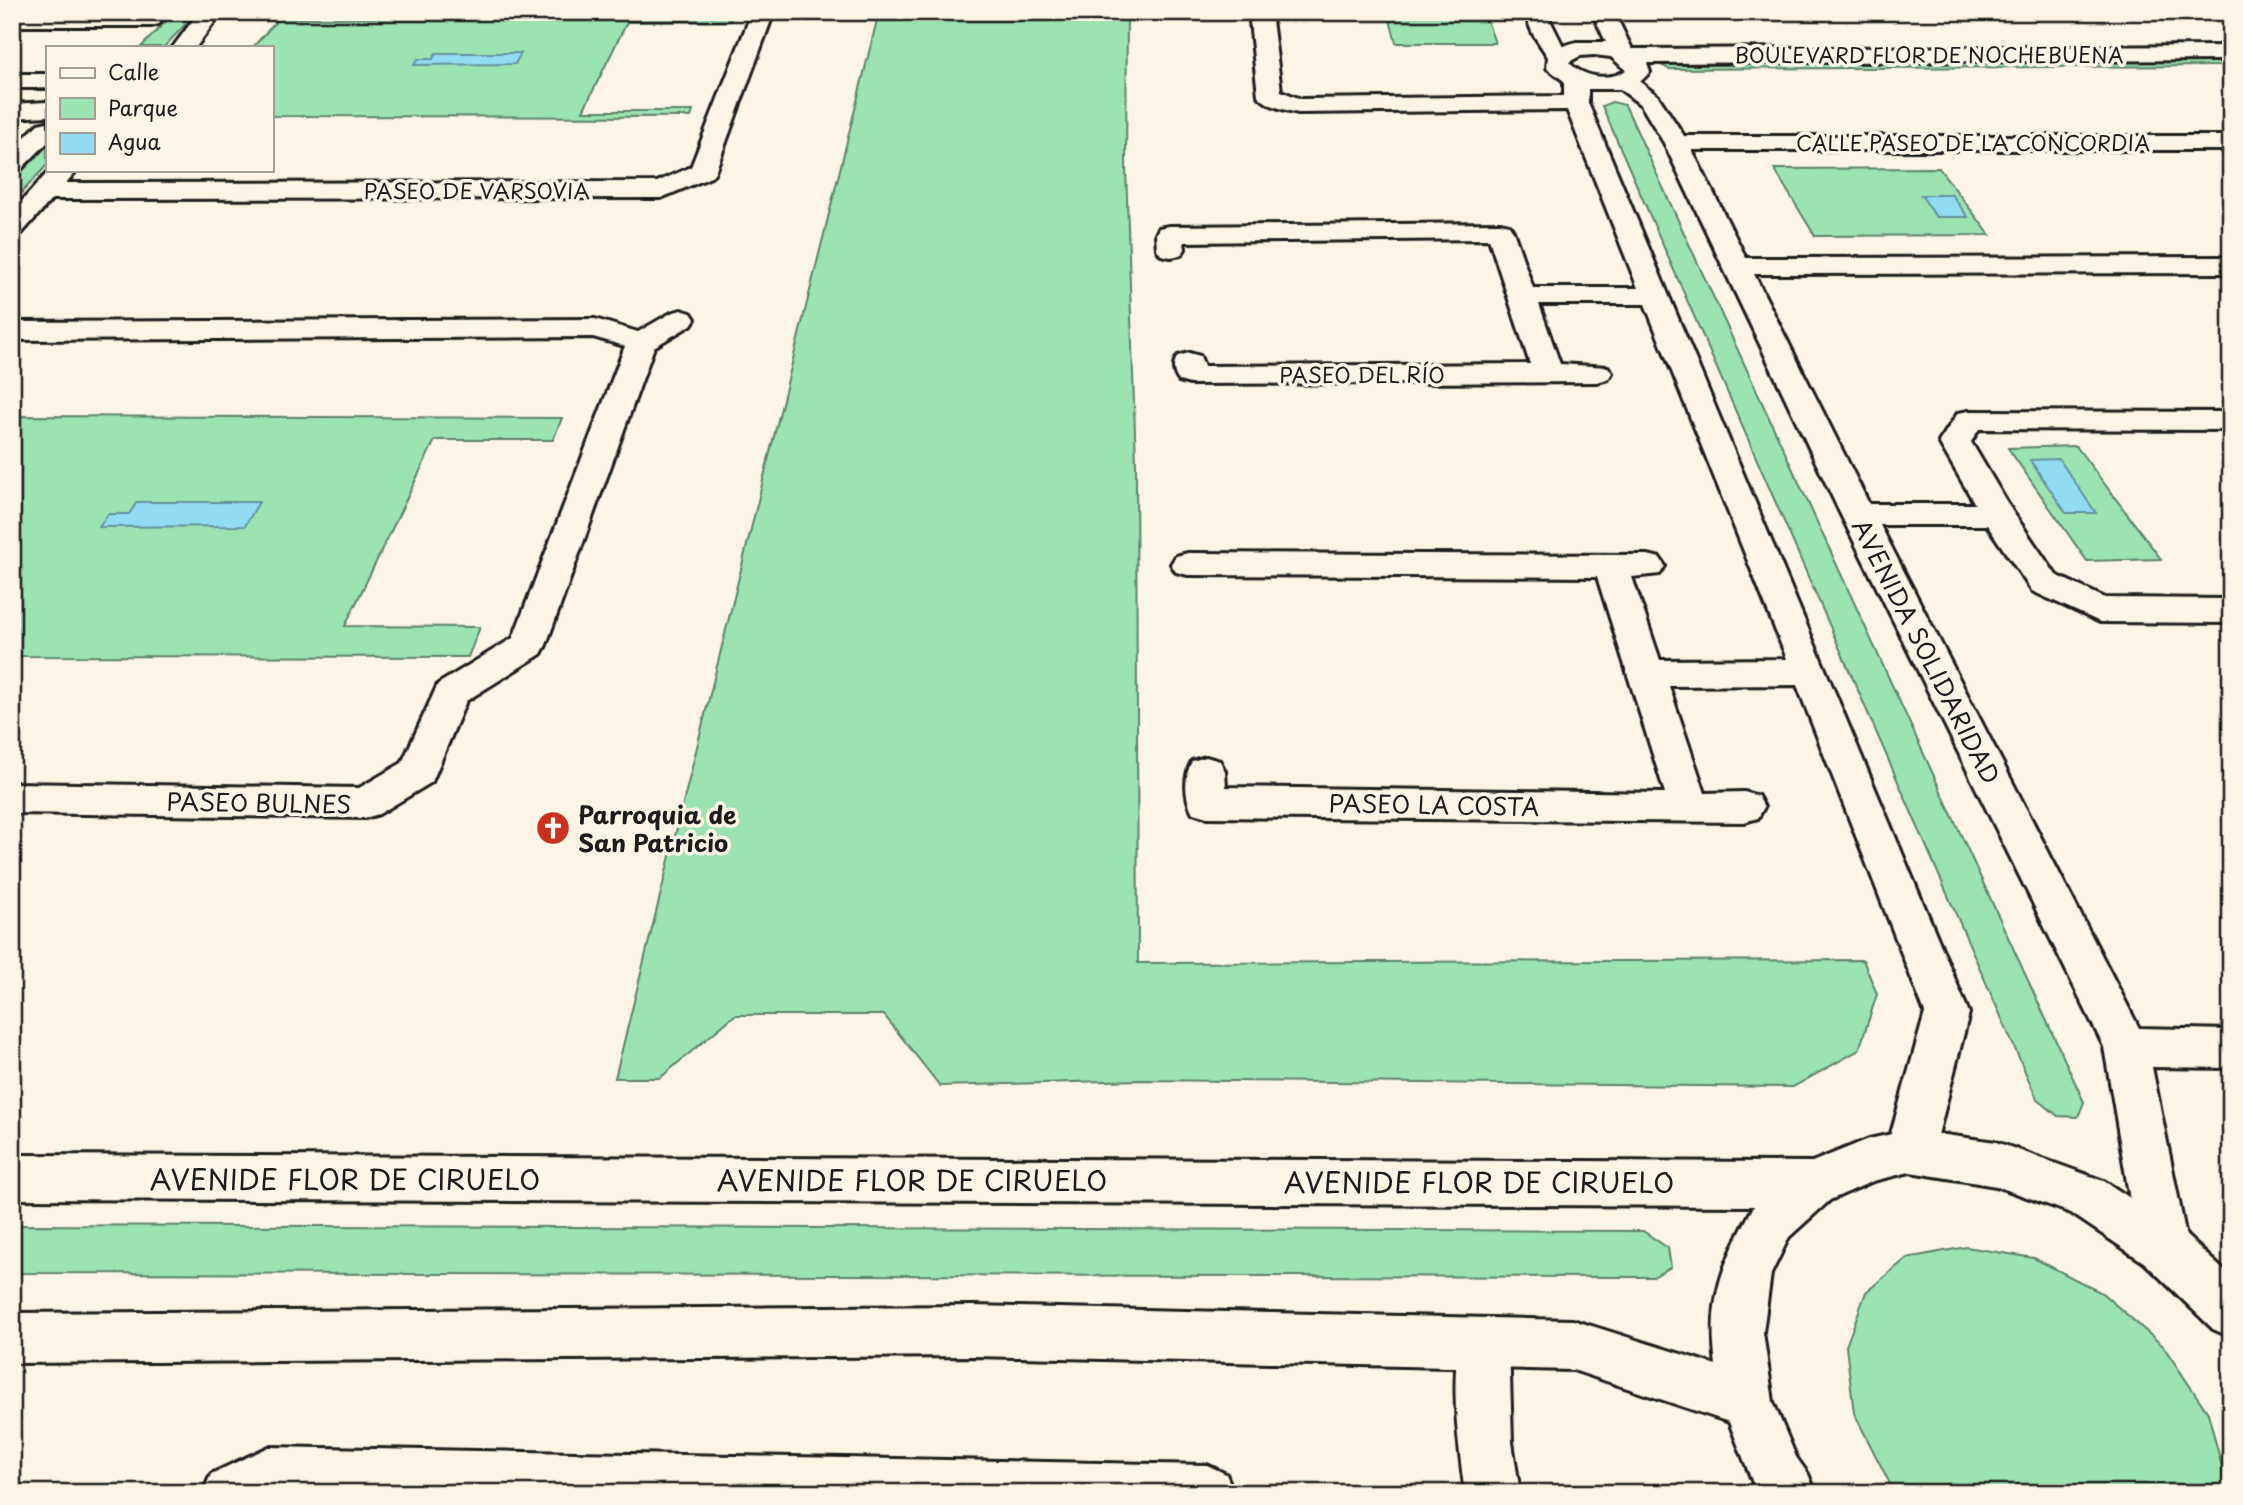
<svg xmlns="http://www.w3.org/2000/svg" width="2243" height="1505" font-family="'Playpen Sans',sans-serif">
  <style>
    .green { fill: #9be4b2; stroke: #5c8067; stroke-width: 2 }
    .water { fill: #92dcf3; stroke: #638f9d; stroke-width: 2 }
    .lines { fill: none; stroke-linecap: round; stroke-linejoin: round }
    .street-casing { stroke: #1c1c1c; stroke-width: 6 }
    .secondary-casing { stroke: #1c1c1c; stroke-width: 6 }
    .street { fill: #fcf5e5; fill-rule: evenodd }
    .secondary { fill: #fcf5e5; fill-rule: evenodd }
    .labels { text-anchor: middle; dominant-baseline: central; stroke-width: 7; stroke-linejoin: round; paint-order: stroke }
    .far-street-label { font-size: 21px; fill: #1c1c1c; stroke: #fcf5e5 }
    .street-label { font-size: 24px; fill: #1c1c1c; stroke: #fcf5e5 }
    .poi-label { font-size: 24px; font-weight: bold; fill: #1c1c1c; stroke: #fcf5e5; text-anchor: start }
    .near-street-label { font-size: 28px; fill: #1c1c1c; stroke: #fcf5e5 }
  </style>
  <rect width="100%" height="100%" fill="#fcf5e5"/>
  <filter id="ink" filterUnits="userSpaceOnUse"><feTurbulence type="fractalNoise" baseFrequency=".0143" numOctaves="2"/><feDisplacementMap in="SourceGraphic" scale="14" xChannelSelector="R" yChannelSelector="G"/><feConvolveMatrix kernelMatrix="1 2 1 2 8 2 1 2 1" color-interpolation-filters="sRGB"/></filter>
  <g filter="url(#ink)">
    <g class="green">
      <path d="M 175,12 L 197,12 L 164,47 L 141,47 Z"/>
      <path d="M 879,12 L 1127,12 L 1126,168 L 1136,463 L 1138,963 L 1863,960 L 1877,994 L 1859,1050 L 1793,1087 L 1140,1080 L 940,1086 L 884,1015 L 735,1015 L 660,1078 L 615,1078 Z"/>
      <path d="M 1388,12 L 1484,12 L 1495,43 L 1396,43 Z"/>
      <path d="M 732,16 L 730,21 L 627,22 L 583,111 L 693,111 L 691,117 L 271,116 L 271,47 L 253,47 L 279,18 Z"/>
      <path d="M 2231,60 L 2231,66 L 1669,69 L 1661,65 Z"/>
      <path d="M 1612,102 L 1625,105 L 2084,1102 L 2078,1117 L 2058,1116 L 2037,1099 L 1602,106 Z"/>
      <path d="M 47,145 L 47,165 L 12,203 L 12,182 Z"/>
      <path d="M 1939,168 L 1990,235 L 1815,236 L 1774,169 Z"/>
      <path d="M 12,416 L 562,418 L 553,440 L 435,440 L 345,626 L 480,627 L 468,657 L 12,656 Z"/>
      <path d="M 2076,446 L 2161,559 L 2087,561 L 2008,448 Z"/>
      <path d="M 12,1225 L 1643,1231 L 1668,1248 L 1671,1267 L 1653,1277 L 12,1273 Z"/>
      <path d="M 1966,1247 L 2034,1258 L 2102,1293 L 2163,1346 L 2208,1413 L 2226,1482 L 2224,1493 L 1898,1493 L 1890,1484 L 1854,1413 L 1846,1346 L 1866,1292 L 1907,1258 Z"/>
    </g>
    <g class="water">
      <path d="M 436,53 L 521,53 L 515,64 L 414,65 L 418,59 L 433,59 Z"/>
      <path d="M 1921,195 L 1952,195 L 1968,217 L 1936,217 Z"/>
      <path d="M 2059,459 L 2096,513 L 2066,513 L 2030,460 Z"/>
      <path d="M 137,502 L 259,502 L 245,526 L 99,527 L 108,514 L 129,514 Z"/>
    </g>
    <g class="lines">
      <g class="street-casing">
        <g id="street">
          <path d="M 12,12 L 151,12 L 159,14 L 162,19 L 159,24 L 151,26 L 12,26 Z"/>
          <path d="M 199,12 L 222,12 L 196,47 L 173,47 Z"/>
          <path d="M 752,12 L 774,12 L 715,172 L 711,177 L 661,198 L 52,199 L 21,234 L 12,236 L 12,212 L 50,170 L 73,170 L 75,172 L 66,183 L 657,182 L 691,167 Z"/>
          <path d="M 1249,12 L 1271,12 L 1281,91 L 1301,99 L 1564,96 L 1564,81 L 1547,68 L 1548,57 L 1533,34 L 1524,12 L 1546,12 L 1563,46 L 1576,42 L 1606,42 L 1592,12 L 1614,12 L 1632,49 L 2231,46 L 2231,60 L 1647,63 L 1650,72 L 1640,82 L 1658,96 L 1684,136 L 2231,136 L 2231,150 L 1692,150 L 1746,258 L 2231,257 L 2231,273 L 1754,274 L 1869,504 L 1975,504 L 1939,442 L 1958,413 L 1969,411 L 2231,412 L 2231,430 L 1979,429 L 1971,442 L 2012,511 L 2056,575 L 2105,598 L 2231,599 L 2231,623 L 2100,622 L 2032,591 L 1987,525 L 1880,525 L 2139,1028 L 2231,1030 L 2231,1068 L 2152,1067 L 2188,1247 L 2181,1263 L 2163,1270 L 2145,1263 L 2138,1247 L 2104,1047 L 1841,515 L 1664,143 L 1641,105 L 1620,89 L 1588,89 L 1588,103 L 1969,1013 L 1934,1151 L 1927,1166 L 1910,1172 L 1893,1166 L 1886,1151 L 1925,1013 L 1797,685 L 1669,686 L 1705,793 L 1744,792 L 1758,796 L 1764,807 L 1758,818 L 1744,822 L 1207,817 L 1193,813 C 1184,797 1184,776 1192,761 L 1206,757 L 1220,761 L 1225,771 L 1226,787 L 1665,793 L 1597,577 L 1188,575 L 1176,572 L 1171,564 L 1176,556 L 1188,553 L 1648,555 L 1660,558 L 1665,566 L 1660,574 L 1632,577 L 1660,660 L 1787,659 L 1645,304 L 1539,304 L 1560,364 L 1608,367 L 1612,373 L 1608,379 L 1597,382 L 1190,384 L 1179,381 C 1173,373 1172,364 1178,356 L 1189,353 L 1200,356 L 1204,366 L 1530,364 L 1489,239 L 1184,242 L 1185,249 L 1181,255 L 1171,257 L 1161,255 L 1157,249 L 1156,234 L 1159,228 L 1169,226 L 1500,223 L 1509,225 L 1513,231 L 1533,288 L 1638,288 L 1567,110 L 1298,113 C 1285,110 1266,106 1258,95 ZM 1594,55 L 1611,57 L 1626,70 C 1610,82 1581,77 1569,62 L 1580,56 Z"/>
          <rect x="12" y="74" width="35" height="14"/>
          <path d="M 47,102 L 47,116 L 12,118 L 12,104 Z"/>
          <path d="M 47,122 L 47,143 L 21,169 L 12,172 L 12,150 L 38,124 Z"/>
          <path d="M 681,310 L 691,313 L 695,319 L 691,325 L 654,347 L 546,645 L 541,654 L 466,701 L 432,782 L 379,814 L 365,818 L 12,813 L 12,783 L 359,788 L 402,763 L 438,684 L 513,638 L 625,346 L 593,337 L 12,340 L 12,322 L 595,319 L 638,332 L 671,313 Z"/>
          <path d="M 1483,1318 L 1501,1325 L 1509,1343 L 1512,1442 L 1520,1493 L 1465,1493 C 1459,1448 1447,1366 1465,1325 Z"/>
          <path d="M 269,1447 L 1207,1465 L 1226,1474 L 1234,1493 L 203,1493 L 211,1474 Z"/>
        </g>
      </g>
      <g class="secondary-casing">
        <path id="secondary" d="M 1910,1130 L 1996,1142 L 2104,1181 L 2181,1231 L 2231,1277 L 2231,1337 L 2213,1329 L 2145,1263 L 2071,1213 L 1996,1186 L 1910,1172 L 1873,1181 L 1830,1200 L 1789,1237 L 1771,1274 L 1763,1332 L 1773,1402 L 1796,1457 L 1808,1474 L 1816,1493 L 1757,1493 L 1729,1422 L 1573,1370 L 974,1356 L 12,1363 L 12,1313 L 974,1306 L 1573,1320 L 1716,1365 C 1707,1297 1723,1264 1754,1206 L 12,1199 L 12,1155 L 1812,1162 L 1869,1139 Z"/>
      </g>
      <use href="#street" class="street"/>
      <use href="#secondary" class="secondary"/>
    </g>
  </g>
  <defs>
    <g id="church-disc" transform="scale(1.75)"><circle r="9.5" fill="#c8321e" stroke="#fcf5e5"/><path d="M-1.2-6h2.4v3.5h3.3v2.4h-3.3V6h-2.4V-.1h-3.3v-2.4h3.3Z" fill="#fff"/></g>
  </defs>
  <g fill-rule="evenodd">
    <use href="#church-disc" x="553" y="828"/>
  </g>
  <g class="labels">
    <g class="far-street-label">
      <text x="1929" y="54">BOULEVARD FLOR DE NOCHEBUENA</text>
      <text x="1973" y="142">CALLE PASEO DE LA CONCORDIA</text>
      <text x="477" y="190">PASEO DE VARSOVIA</text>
      <text x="1362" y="374">PASEO DEL RÍO</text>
    </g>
    <g class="street-label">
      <text transform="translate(1927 651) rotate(63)">AVENIDA SOLIDARIDAD</text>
      <text transform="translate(259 802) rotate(1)">PASEO BULNES</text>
      <text transform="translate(1434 804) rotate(1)">PASEO LA COSTA</text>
    </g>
    <g class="poi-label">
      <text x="578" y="814">Parroquia de<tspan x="578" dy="28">San Patricio</tspan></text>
    </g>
    <g class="near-street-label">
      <text x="345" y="1178">AVENIDE FLOR DE CIRUELO</text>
      <text x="912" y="1179">AVENIDE FLOR DE CIRUELO</text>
      <text x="1479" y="1181">AVENIDE FLOR DE CIRUELO</text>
    </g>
  </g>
  <rect width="2243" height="1505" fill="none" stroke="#fcf5e5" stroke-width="42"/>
  <rect x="21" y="21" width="2201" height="1463" fill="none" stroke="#1c1c1c" stroke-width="2.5" filter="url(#ink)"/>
  <rect x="46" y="46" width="228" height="126" fill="#fcf5e5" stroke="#a29e95" stroke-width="2"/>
  <rect x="60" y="68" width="35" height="10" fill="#fcf5e5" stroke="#a29e95" stroke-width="2"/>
  <text x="108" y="80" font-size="21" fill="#1c1c1c">Calle</text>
  <rect x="60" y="98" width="35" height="21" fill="#9be4b2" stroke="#a29e95" stroke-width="2"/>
  <text x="108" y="116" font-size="21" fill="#1c1c1c">Parque</text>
  <rect x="60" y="133" width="35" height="21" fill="#92dcf3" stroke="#a29e95" stroke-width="2"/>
  <text x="108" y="150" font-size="21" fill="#1c1c1c">Agua</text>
</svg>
